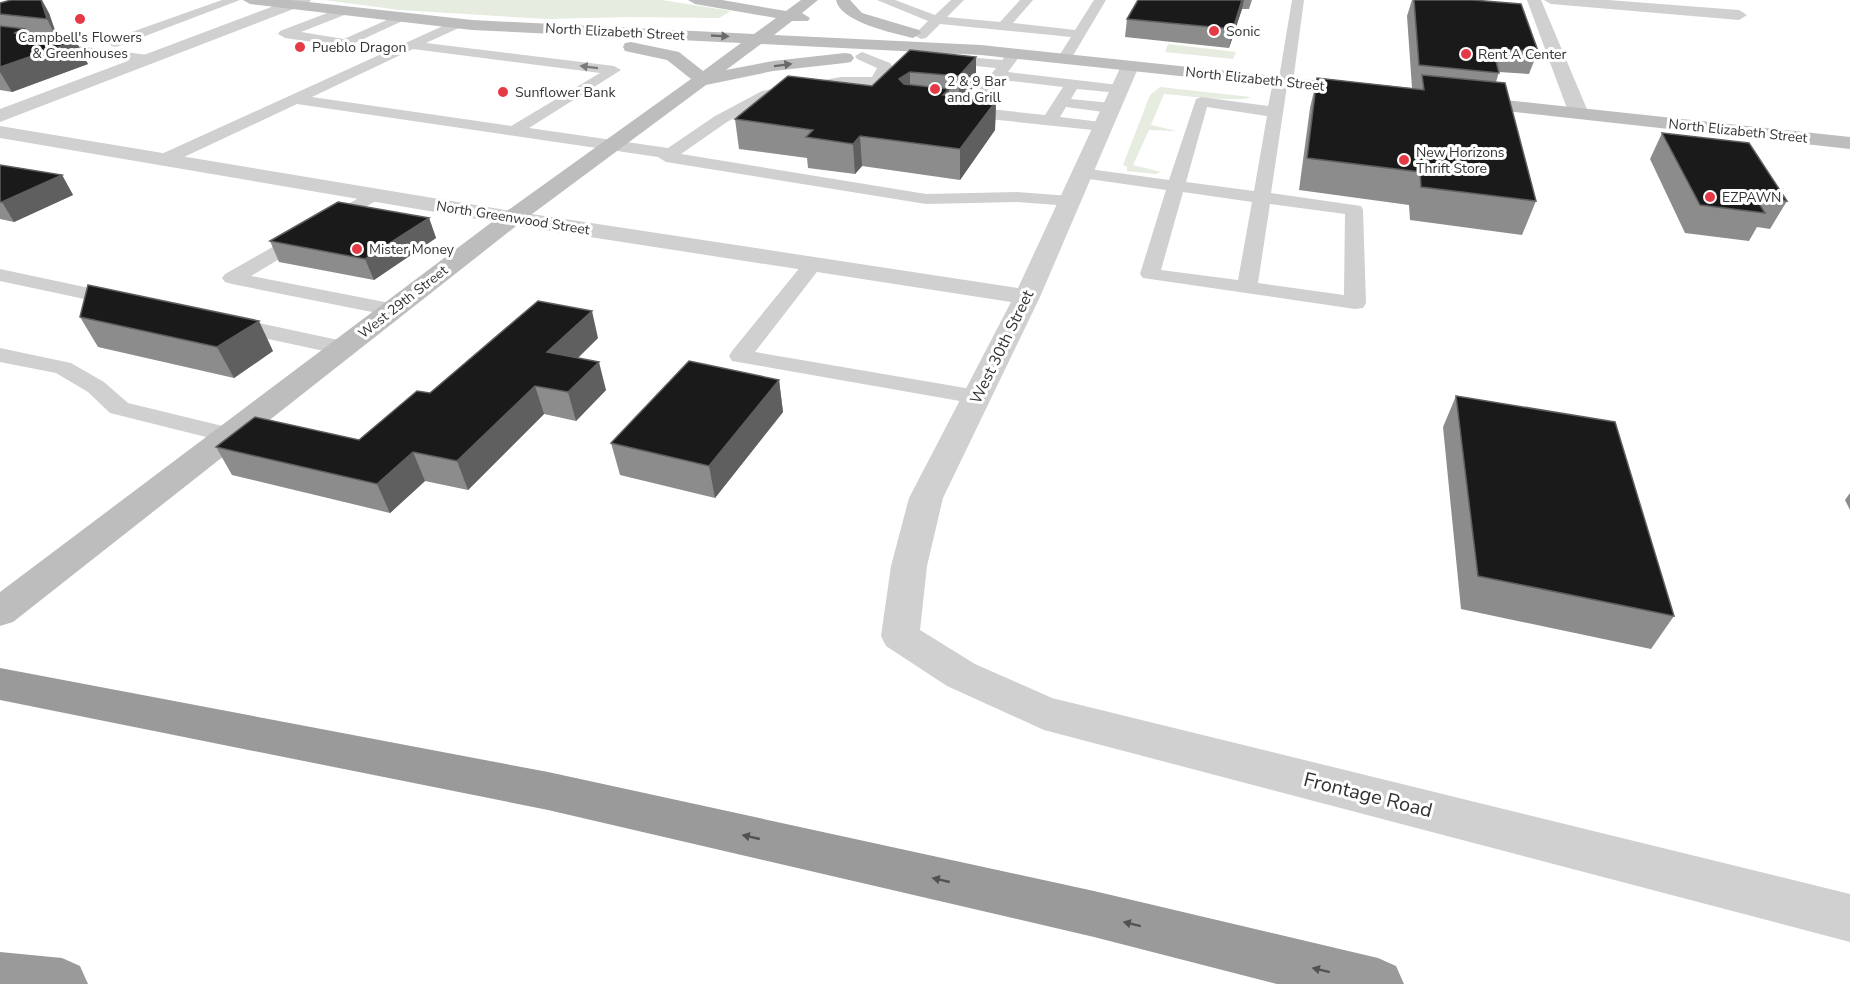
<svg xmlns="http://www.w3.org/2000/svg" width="1850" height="984" font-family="'Nunito Sans',sans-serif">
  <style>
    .green { fill: #e6ecdf }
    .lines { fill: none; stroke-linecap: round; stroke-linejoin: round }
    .lane { fill: #d0d0d0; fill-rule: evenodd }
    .street { fill: #d0d0d0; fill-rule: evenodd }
    .secondary { fill: #bdbdbd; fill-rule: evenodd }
    .highway { fill: #9a9a9a; fill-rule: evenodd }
    .wall { fill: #8c8c8c }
    .shaded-wall { fill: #5f5f5f }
    .building { fill: #1a1a1a; stroke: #5f5f5f; stroke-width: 1.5 }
    .oneway { fill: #6a6a6a }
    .oneway2 { fill: #7a7a7a }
    .oneway3 { fill: #525252 }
    .poi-dot { fill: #e63946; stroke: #fff; stroke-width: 2 }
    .labels { text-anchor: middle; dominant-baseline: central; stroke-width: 6; stroke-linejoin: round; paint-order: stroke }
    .far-poi-label { font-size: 14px; fill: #333; stroke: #fff; text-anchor: start }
    .far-street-label { font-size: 14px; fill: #333; stroke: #fff }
    .street-label { font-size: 16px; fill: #333; stroke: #fff }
    .near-street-label { font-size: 20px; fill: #333; stroke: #fff }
  </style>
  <rect width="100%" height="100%" fill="#fff"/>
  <g class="green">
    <path d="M 324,0 L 662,0 L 731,11 L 719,18 L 629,17 L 546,19 L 400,10 Z"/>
    <path d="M 1168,44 L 1236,52 L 1233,59 L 1165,52 Z"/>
    <path d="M 1160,87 L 1251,97 C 1242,103 1179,95 1164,94 L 1151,125 L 1177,131 L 1149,130 L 1133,165 L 1161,172 L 1155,174 L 1127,171 L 1127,167 L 1123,165 L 1150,95 Z"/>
  </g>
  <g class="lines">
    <g class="lane">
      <path d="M 222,0 L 240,0 L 119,46 L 114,47 L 107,43 L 109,40 Z"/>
      <path d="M 877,0 L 895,0 L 935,15 L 951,0 L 964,0 L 947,17 L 1000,22 L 1020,0 L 1033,0 L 1013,23 L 1075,30 L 1094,0 L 1106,0 L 1071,59 L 1064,63 L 1057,59 L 1071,37 L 940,24 L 926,38 L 921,39 L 914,35 L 928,21 Z"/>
      <path d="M 1292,0 L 1304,0 L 1293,82 L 1287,86 L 1271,193 L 1361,206 L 1363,210 L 1366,303 L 1363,308 L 1355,309 L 1143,278 L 1140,274 L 1166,190 L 1082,178 L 1076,177 L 1073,173 L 1076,169 L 1082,168 L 1169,180 L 1196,99 L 1201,97 L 1268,106 L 1273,82 L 1279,78 ZM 1207,107 L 1267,116 L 1254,191 L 1186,182 ZM 1183,192 L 1252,202 L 1238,280 L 1161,270 ZM 1270,204 L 1345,214 L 1344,295 L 1258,283 Z"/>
      <path d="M 343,7 L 347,8 L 349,11 L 347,14 L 301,32 L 344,39 L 398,15 L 403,14 L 409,18 L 346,47 L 285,38 L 278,34 L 280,31 Z"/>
      <path d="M 456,20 L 462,24 L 461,27 L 426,43 L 614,66 L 621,70 L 529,128 L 668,148 L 715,116 L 762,91 L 841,77 L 872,77 L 877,68 L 857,59 L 855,56 L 862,52 L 890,63 L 892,66 L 882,85 L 841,85 L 771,98 L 727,122 L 681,154 L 926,194 L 1017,192 L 1070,196 L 1076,197 L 1079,201 L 1076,205 L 1070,206 L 1017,202 L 926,204 L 666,162 L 658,157 L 297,104 L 169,164 L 157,164 L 154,160 L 157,156 ZM 413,49 L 600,73 L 511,126 L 312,97 Z"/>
      <path d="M 0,36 L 148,55 L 155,59 L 148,63 L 0,44 Z"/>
      <path d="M 951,47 L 958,51 L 953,56 L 1002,60 L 1010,50 L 1015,49 L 1022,53 L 1008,72 L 1119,85 L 1126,89 L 1119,93 L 1077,89 L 1071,99 L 1111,103 L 1119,108 L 1111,113 L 1066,107 L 1060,117 L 1109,123 L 1111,126 L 1109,129 L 1103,131 L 969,117 L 961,112 L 996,68 L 936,62 L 934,59 L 946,48 ZM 1002,80 L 1063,87 L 1045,115 L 980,108 Z"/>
      <path d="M 373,190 L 379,191 L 382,195 L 379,199 L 251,276 L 400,305 L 403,310 L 400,315 L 392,316 L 232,284 L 225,282 L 222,278 L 225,274 Z"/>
      <path d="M 813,258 L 820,260 L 823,264 L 755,352 L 977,390 L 986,392 L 989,397 L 986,402 L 977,404 L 732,361 L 729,356 L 732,351 L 806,260 Z"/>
      <path d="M 0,269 L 122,295 L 130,296 L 133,301 L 130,306 L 122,307 L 0,281 Z"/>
      <path d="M 230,317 L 343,341 L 351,343 L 354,348 L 351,353 L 343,355 L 222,329 L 219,324 L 222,319 Z"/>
      <path d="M 0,348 L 71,363 L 104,382 L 128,403 L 239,430 L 243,435 L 239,440 L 230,443 L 110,413 L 88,392 L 56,373 L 0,362 Z"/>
    </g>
    <g class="street">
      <path d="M 290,0 L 311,0 L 309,3 L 0,122 L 0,109 Z"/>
      <path d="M 1527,0 L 1541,0 L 1589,114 L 1586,118 L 1572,118 L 1569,114 Z"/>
      <path d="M 1544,0 L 1608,0 L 1739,10 L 1747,15 L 1739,20 L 1551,4 Z"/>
      <path d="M 1130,61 L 1136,62 L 1139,66 L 1040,297 L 943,498 L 927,566 L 920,630 L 975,664 L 1052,698 L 1850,894 L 1850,942 L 1044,730 L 947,686 L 886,646 L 881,636 L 891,566 L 909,498 L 1011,302 L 512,225 L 0,138 L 0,126 L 512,211 L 1018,288 L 1121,66 L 1124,62 Z"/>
    </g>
    <g class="secondary">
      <path d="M 243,0 L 290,0 L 472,20 L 754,34 L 776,18 L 695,4 L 688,0 L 722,0 L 786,11 L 801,0 L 818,0 L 802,13 L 810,18 L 808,21 L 792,21 L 774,35 L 981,45 L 1359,85 L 1365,86 L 1368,90 L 1365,94 L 1359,95 L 981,55 L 761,44 L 726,70 L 773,61 L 845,53 L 851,54 L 854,58 L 851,62 L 845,63 L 773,71 L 706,85 L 520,223 L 13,622 L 0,626 L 0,592 L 504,213 L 691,79 L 667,60 L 625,51 L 623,47 L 625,43 L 631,42 L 679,52 L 703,71 L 741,43 L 472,30 L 250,4 Z"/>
      <path d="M 836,0 L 850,0 L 862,13 L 919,30 L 921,33 L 913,38 C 893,33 840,22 836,0 Z"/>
      <path d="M 1467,96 L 1850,137 L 1850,149 L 1460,106 L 1458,102 L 1460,98 Z"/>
    </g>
    <g class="highway">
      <path d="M 0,668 L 548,772 L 1094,891 L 1378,958 L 1396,966 L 1404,984 L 1277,984 L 1094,937 L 548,810 L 0,700 Z"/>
      <path d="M 0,952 L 62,958 L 80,966 L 88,984 L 0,984 Z"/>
    </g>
  </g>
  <g class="wall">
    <path d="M 1138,0 L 1252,0 L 1249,9 L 1242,9 L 1229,48 L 1125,37 L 1127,19 Z"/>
    <path d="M 1412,0 L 1473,0 L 1538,51 L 1529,74 L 1499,72 L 1496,82 L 1536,201 L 1522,235 L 1410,220 L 1409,205 L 1299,190 L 1310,108 L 1317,78 L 1412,88 L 1407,16 Z"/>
    <path d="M 0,3 L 49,13 L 58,38 L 88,64 L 12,92 L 0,90 Z"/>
    <path d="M 910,50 L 976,57 L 976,84 L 965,97 L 996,101 L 995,130 L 960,180 L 862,166 L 855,174 L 808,168 L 807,158 L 739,149 L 735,119 L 872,86 Z"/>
    <path d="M 1662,133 L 1787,201 L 1770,229 L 1757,227 L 1749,241 L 1685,233 L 1650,159 Z"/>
    <path d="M 0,165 L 62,175 L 73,195 L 14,222 L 0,219 Z"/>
    <path d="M 429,218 L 436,238 L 374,280 L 279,262 L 270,241 Z"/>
    <path d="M 80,317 L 273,351 L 234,378 L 98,347 Z"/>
    <path d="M 598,338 L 578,358 L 606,390 L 576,421 L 544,414 L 468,490 L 425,481 L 390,513 L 232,475 L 216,447 L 359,440 L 430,393 Z"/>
    <path d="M 779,380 L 783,412 L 715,498 L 620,475 L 611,443 Z"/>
    <path d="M 1456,396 L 1674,616 L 1651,649 L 1461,609 L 1443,427 Z"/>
    <path d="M 1850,493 L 1850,510 L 1845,500 Z"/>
  </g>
  <g class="shaded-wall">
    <path d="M 41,0 L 42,0 L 49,13 L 58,41 L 47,19 Z"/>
    <path d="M 1242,0 L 1244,0 L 1242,9 L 1229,48 L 1233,29 Z"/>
    <path d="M 26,29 L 38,51 L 14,33 Z"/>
    <path d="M 76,41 L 88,64 L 12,92 L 0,72 L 0,67 Z"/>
    <path d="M 976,57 L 976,84 L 959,104 L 959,76 Z"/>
    <path d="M 910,72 L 910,100 L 899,79 Z"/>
    <path d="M 949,89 L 948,117 L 943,95 Z"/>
    <path d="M 996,101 L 995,130 L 960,180 L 960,149 Z"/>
    <path d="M 860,136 L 862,166 L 855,174 L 853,144 Z"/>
    <path d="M 62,175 L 73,195 L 14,222 L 2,202 Z"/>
    <path d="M 429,218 L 436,238 L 374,280 L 365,259 Z"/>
    <path d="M 592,311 L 598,338 L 555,380 L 547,352 Z"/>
    <path d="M 259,321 L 273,351 L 234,378 L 217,347 Z"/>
    <path d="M 599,362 L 606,390 L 576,421 L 568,392 Z"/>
    <path d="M 779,380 L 783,412 L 715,498 L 709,466 Z"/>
    <path d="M 535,386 L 544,414 L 468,490 L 457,461 Z"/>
    <path d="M 413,452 L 425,481 L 390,513 L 377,484 Z"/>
  </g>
  <g class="building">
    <path d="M 11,0 L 41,0 L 47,19 L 0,14 L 0,3 Z"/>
    <path d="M 1138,0 L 1242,0 L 1233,29 L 1127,19 Z"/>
    <path d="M 1414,0 L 1473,0 L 1521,4 L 1538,51 L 1493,49 L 1499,73 L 1419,65 Z"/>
    <path d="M 0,26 L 26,29 L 14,33 L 76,41 L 0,67 Z"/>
    <path d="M 910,50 L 976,57 L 959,76 L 910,72 L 899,79 L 904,84 L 949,89 L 943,95 L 996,101 L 960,149 L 860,136 L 853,144 L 806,137 L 813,130 L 735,119 L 788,76 L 872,86 Z"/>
    <path d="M 1422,75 L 1505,83 L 1536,201 L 1421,187 L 1420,172 L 1307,158 L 1317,78 L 1424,90 Z"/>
    <path d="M 1662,133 L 1749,143 L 1787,201 L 1755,197 L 1765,213 L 1700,205 Z"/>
    <path d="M 0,165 L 62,175 L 2,202 L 0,202 Z"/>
    <path d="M 338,202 L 429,218 L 365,259 L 270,241 Z"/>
    <path d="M 88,285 L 259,321 L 217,347 L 80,317 Z"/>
    <path d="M 538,301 L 592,311 L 547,352 L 599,362 L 568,392 L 535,386 L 457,461 L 413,452 L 377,484 L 216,447 L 255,417 L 359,440 L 417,391 L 430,393 Z"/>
    <path d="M 689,361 L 779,380 L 709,466 L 611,443 Z"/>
    <path d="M 1456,396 L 1615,422 L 1674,616 L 1478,576 Z"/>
  </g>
  <defs><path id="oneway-solid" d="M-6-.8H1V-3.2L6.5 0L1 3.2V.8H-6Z" transform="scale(1.5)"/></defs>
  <g class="oneway">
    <use href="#oneway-solid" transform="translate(720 36) rotate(3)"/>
    <use href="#oneway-solid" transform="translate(783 65) rotate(-7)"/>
  </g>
  <use class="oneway2" href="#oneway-solid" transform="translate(589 67) rotate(-173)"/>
  <g class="oneway3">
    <use href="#oneway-solid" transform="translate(751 837) rotate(-167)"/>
    <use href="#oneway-solid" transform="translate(941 880) rotate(-167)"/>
    <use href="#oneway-solid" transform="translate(1132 924) rotate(-166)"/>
    <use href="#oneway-solid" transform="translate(1321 970) rotate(-166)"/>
  </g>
  <g class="poi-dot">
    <circle cx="80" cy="19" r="6"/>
    <circle cx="1214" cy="31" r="6"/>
    <circle cx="300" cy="47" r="6"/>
    <circle cx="1466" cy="54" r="6"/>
    <circle cx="935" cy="89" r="6"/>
    <circle cx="503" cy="92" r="6"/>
    <circle cx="1404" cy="160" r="6"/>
    <circle cx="1710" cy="197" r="6"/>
    <circle cx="357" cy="249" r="6"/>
  </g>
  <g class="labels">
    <g class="far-poi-label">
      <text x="1226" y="31">Sonic</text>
      <text x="80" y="37" text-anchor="middle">Campbell's Flowers<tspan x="80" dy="16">&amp; Greenhouses</tspan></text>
      <text x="312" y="47">Pueblo Dragon</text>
      <text x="1478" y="54">Rent A Center</text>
      <text x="947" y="81">2 &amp; 9 Bar<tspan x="947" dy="16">and Grill</tspan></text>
      <text x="515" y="92">Sunflower Bank</text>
      <text x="1416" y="152">New Horizons<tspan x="1416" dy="16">Thrift Store</tspan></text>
      <text x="1722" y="197">EZPAWN</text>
      <text x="369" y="249">Mister Money</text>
    </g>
    <g class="far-street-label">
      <text transform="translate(615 32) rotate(3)">North Elizabeth Street</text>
      <text transform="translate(1255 79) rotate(6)">North Elizabeth Street</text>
      <text transform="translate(1738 131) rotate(6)">North Elizabeth Street</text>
      <text transform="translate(513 218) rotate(9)">North Greenwood Street</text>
      <text transform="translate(403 302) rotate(-38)">West 29th Street</text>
    </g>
    <g class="street-label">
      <text transform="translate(1002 347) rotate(-64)">West 30th Street</text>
    </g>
    <g class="near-street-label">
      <text transform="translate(1368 795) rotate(14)">Frontage Road</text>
    </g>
  </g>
</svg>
